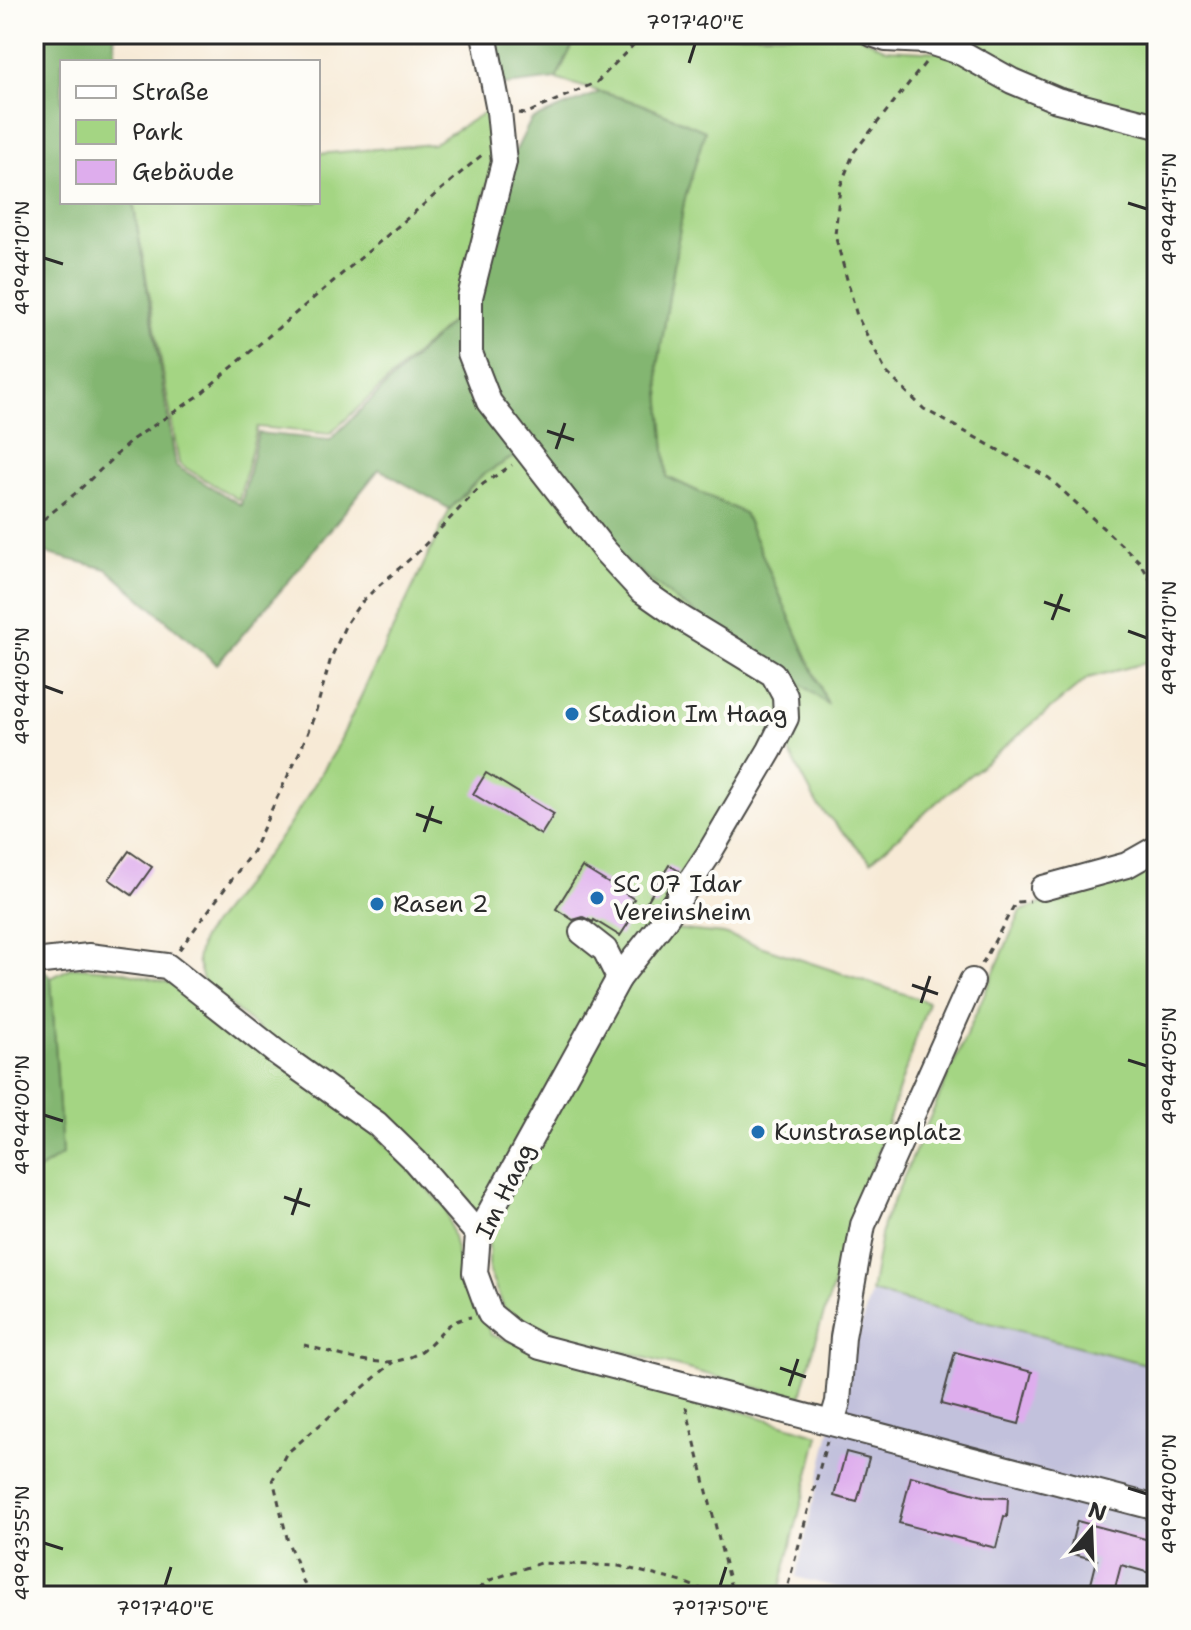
<svg xmlns="http://www.w3.org/2000/svg" width="1191" height="1630" font-family="'Shantell Sans',sans-serif">
  <style>
    .industrial { fill: #c2c1dc }
    .green { fill: #a4d583; stroke: #688057; stroke-width: 2 }
    .forest { fill: #83b671; stroke: #57704e; stroke-width: 2 }
    .building { fill: #deaded }
    .lines { fill: none; stroke-linecap: round; stroke-linejoin: round }
    .minor-casing { stroke: #4a4845; stroke-width: 28 }
    .path { stroke: #4a4845; stroke-width: 3; stroke-dasharray: 6 6; stroke-linecap: butt }
    .minor { stroke: #fff; stroke-width: 24 }
    .ticks { fill: none; stroke: #2b2b2b; stroke-width: 3 }
    .poi-dot { fill: #1f6fb2; stroke: #fdfcf7; stroke-width: 3 }
    .labels { text-anchor: middle; dominant-baseline: central; stroke-width: 8; stroke-linejoin: round; paint-order: stroke }
    .poi-label { font-size: 24px; fill: #2b2b2b; stroke: #fdfcf7; text-anchor: start }
    .street-label { font-size: 24px; fill: #2b2b2b; stroke: #fdfcf7 }
    .neatline { fill: none; stroke: #2b2b2b; stroke-width: 3 }
    .ticks-label { font-size: 20px; text-anchor: middle; fill: #2b2b2b }
  </style>
  <rect width="100%" height="100%" fill="#fdfcf7"/>
  <filter id="ink" filterUnits="userSpaceOnUse"><feTurbulence type="fractalNoise" baseFrequency=".0125" numOctaves="2"/><feDisplacementMap in="SourceGraphic" scale="16" xChannelSelector="R" yChannelSelector="G"/><feConvolveMatrix kernelMatrix="1 2 1 2 8 2 1 2 1" color-interpolation-filters="sRGB"/></filter>
  <filter id="wash" filterUnits="userSpaceOnUse"><feTurbulence type="fractalNoise" baseFrequency=".006" numOctaves="4" result="noise"/><feDisplacementMap in="SourceGraphic" scale="32" xChannelSelector="R" yChannelSelector="G"/><feGaussianBlur stdDeviation="1.8" result="paint"/><feColorMatrix in="noise" values="0 0 0 0 0 0 0 0 0 0 0 0 0 0 0 0 0 1.4 0 .05"/><feComposite in="paint" operator="in"/></filter>
  <g filter="url(#wash)">
    <rect width="100%" height="100%" fill="#f7ead6"/>
    <path class="industrial" d="M 871,1292 L 1157,1367 L 1157,1596 L 869,1596 L 796,1577 L 832,1422 Z"/>
    <g class="green">
      <path d="M 578,34 L 855,34 L 886,49 L 941,52 L 1157,133 L 1157,660 L 1088,678 L 937,802 L 871,861 L 818,806 L 782,738 L 673,929 L 724,934 L 928,1002 L 819,1329 L 800,1399 L 545,1331 L 504,1308 L 489,1272 L 489,1224 L 204,983 L 197,960 L 202,938 L 288,827 L 335,751 L 450,509 L 481,476 L 522,452 L 680,603 L 778,666 L 827,703 L 744,513 L 667,477 L 658,366 L 684,202 L 705,131 L 639,103 L 556,79 Z"/>
      <path d="M 911,34 L 1157,34 L 1157,113 L 1061,90 Z"/>
      <path d="M 487,111 L 493,163 L 454,319 L 330,434 L 257,427 L 239,500 L 179,464 L 133,202 L 318,202 L 318,154 L 433,144 Z"/>
      <path d="M 1157,855 L 1157,1367 L 871,1292 L 883,1224 L 1021,911 L 1127,872 Z"/>
      <path d="M 72,967 L 121,971 L 173,984 L 377,1135 L 446,1208 L 461,1270 L 491,1335 L 819,1435 L 778,1596 L 34,1596 L 34,1173 L 62,1155 L 51,978 Z"/>
    </g>
    <g class="forest">
      <path d="M 34,34 L 142,34 L 114,36 L 116,62 L 62,62 L 62,202 L 133,202 L 176,466 L 241,505 L 258,433 L 330,440 L 454,319 L 475,309 L 510,162 L 531,120 L 600,92 L 639,103 L 705,131 L 684,202 L 658,366 L 667,477 L 744,513 L 828,705 L 778,666 L 680,603 L 622,558 L 532,446 L 481,476 L 450,509 L 379,469 L 288,582 L 217,664 L 107,569 L 45,553 L 34,560 Z"/>
      <path d="M 489,34 L 578,34 L 556,79 L 498,86 Z"/>
      <path d="M 34,959 L 51,978 L 62,1155 L 34,1173 Z"/>
    </g>
    <g id="blocks">
      <g class="building">
        <path d="M 486,773 L 554,814 L 541,835 L 473,794 Z"/>
        <path d="M 129,851 L 152,867 L 132,895 L 109,879 Z"/>
        <path d="M 669,865 L 679,871 L 656,907 L 647,902 Z"/>
        <path d="M 582,867 L 634,899 L 622,918 L 629,922 L 620,936 L 594,920 L 593,922 L 583,917 L 573,920 L 556,909 Z"/>
        <path d="M 955,1352 L 1032,1372 L 1019,1424 L 941,1404 Z"/>
        <path d="M 846,1452 L 869,1458 L 857,1502 L 834,1496 Z"/>
        <path d="M 911,1476 L 986,1497 L 1008,1498 L 1007,1517 L 1004,1516 L 996,1548 L 899,1523 Z"/>
        <path d="M 1077,1521 L 1157,1542 L 1157,1575 L 1121,1565 L 1113,1596 L 1088,1596 L 1097,1560 L 1069,1553 Z"/>
      </g>
    </g>
  </g>
  <g filter="url(#ink)">
    <use href="#blocks" fill-opacity="0" stroke="#4a4845" stroke-width="2"/>
    <g class="lines">
      <g class="minor-casing">
        <g id="minor">
          <path d="M 484,34 L 499,111 L 504,162 L 470,297 L 470,353 L 489,402 L 605,551 L 641,590 L 681,618 L 773,674 L 785,696 L 786,718 L 770,750 L 708,855 L 664,921 L 619,978"/>
          <path d="M 872,34 L 886,39 L 926,41 L 960,52 L 1012,81 L 1057,100 L 1157,126"/>
          <path d="M 1043,888 L 1127,865 L 1157,848"/>
          <path d="M 582,932 L 605,950 L 619,978 L 478,1234 L 475,1273 L 490,1314 L 512,1332 L 540,1347 L 1157,1508"/>
          <path d="M 34,962 L 89,956 L 167,966 L 276,1052 L 377,1124 L 415,1161 L 478,1234"/>
          <path d="M 832,1422 L 838,1402 L 843,1337 L 863,1225 L 972,981"/>
        </g>
      </g>
      <g class="path">
        <path d="M 925,63 L 854,152 L 840,187 L 835,235 L 857,316 L 886,372 L 924,409 L 1049,478 L 1140,562 L 1157,591"/>
        <path d="M 519,113 L 525,114 L 597,82 L 644,34"/>
        <path d="M 34,527 L 77,492 L 133,439 L 197,397 L 483,154"/>
        <path d="M 179,950 L 253,851 L 275,802 L 301,749 L 315,714 L 331,658 L 346,624 L 359,605 L 375,589 L 417,553 L 483,484 L 512,465"/>
        <path d="M 982,964 L 1016,902 L 1030,901"/>
        <path d="M 304,1345 C 340,1354 386,1374 420,1352 C 442,1337 441,1322 471,1317"/>
        <path d="M 686,1407 L 733,1596"/>
        <path d="M 309,1596 L 288,1542 L 273,1479 L 286,1454 L 393,1362"/>
        <path d="M 470,1596 L 490,1580 L 540,1563 L 619,1566 L 686,1583 L 717,1596"/>
        <path d="M 785,1596 L 827,1441"/>
      </g>
      <use href="#minor" class="minor"/>
    </g>
  </g>
  <path class="ticks" d="M 689,63 L 695,44M 1128,203 L 1147,209M 44,258 L 63,264M 547,431 L 574,440M 556,449 L 565,423M 1044,602 L 1070,611M 1052,620 L 1062,594M 1128,631 L 1147,638M 44,686 L 63,693M 416,814 L 442,823M 424,832 L 433,806M 912,985 L 938,994M 921,1003 L 930,976M 1128,1060 L 1147,1066M 44,1115 L 63,1121M 284,1197 L 310,1206M 292,1215 L 301,1188M 780,1368 L 806,1377M 789,1386 L 798,1359M 1128,1488 L 1147,1494M 44,1543 L 63,1549M 165,1586 L 171,1567M 720,1586 L 726,1567"/>
  <g class="poi-dot">
    <circle cx="572" cy="714" r="8"/>
    <circle cx="597" cy="898" r="8"/>
    <circle cx="377" cy="904" r="8"/>
    <circle cx="758" cy="1132" r="8"/>
  </g>
  <g class="labels">
    <g class="poi-label">
      <text x="588" y="714">Stadion Im Haag</text>
      <text x="613" y="884">SC 07 Idar<tspan x="613" dy="28">Vereinsheim</tspan></text>
      <text x="393" y="904">Rasen 2</text>
      <text x="774" y="1132">Kunstrasenplatz</text>
    </g>
    <g class="street-label">
      <text transform="translate(505 1191) rotate(-64)">Im Haag</text>
    </g>
  </g>
  <rect width="1191" height="1630" fill="none" stroke="#fdfcf7" stroke-width="88"/>
  <rect x="60" y="60" width="260" height="144" fill="#fdfcf7" stroke="#a9a8a5" stroke-width="2"/>
  <rect x="76" y="86" width="40" height="12" fill="#ffffff" stroke="#a9a8a5" stroke-width="2"/>
  <text x="132" y="100" font-size="24" fill="#2b2b2b">Straße</text>
  <rect x="76" y="120" width="40" height="24" fill="#a4d583" stroke="#a9a8a5" stroke-width="2"/>
  <text x="132" y="140" font-size="24" fill="#2b2b2b">Park</text>
  <rect x="76" y="160" width="40" height="24" fill="#deaded" stroke="#a9a8a5" stroke-width="2"/>
  <text x="132" y="180" font-size="24" fill="#2b2b2b">Gebäude</text>
  <g transform="translate(1091 1530) rotate(19)" stroke="#fdfcf7" stroke-width="6" paint-order="stroke">
  <path d="M0-6L14 30L0 20L-14 30Z" fill="#2b2b2b"/>
  <text y="-12" font-size="22" font-weight="bold" text-anchor="middle" fill="#2b2b2b">N</text>
  </g>
  <rect x="44" y="44" width="1103" height="1542" class="neatline"/>
  <g class="ticks-label">
    <text x="695" y="29">7°17'40"E</text>
    <text transform="translate(1169 209) rotate(-90)" y="7">49°44'15"N</text>
    <text transform="translate(22 258) rotate(-90)" y="7">49°44'10"N</text>
    <text transform="translate(1169 638) rotate(-90)" y="7">49°44'10"N</text>
    <text transform="translate(22 686) rotate(-90)" y="7">49°44'05"N</text>
    <text transform="translate(1169 1066) rotate(-90)" y="7">49°44'05"N</text>
    <text transform="translate(22 1115) rotate(-90)" y="7">49°44'00"N</text>
    <text transform="translate(1169 1494) rotate(-90)" y="7">49°44'00"N</text>
    <text transform="translate(22 1543) rotate(-90)" y="7">49°43'55"N</text>
    <text x="165" y="1615">7°17'40"E</text>
    <text x="720" y="1615">7°17'50"E</text>
  </g>
</svg>
